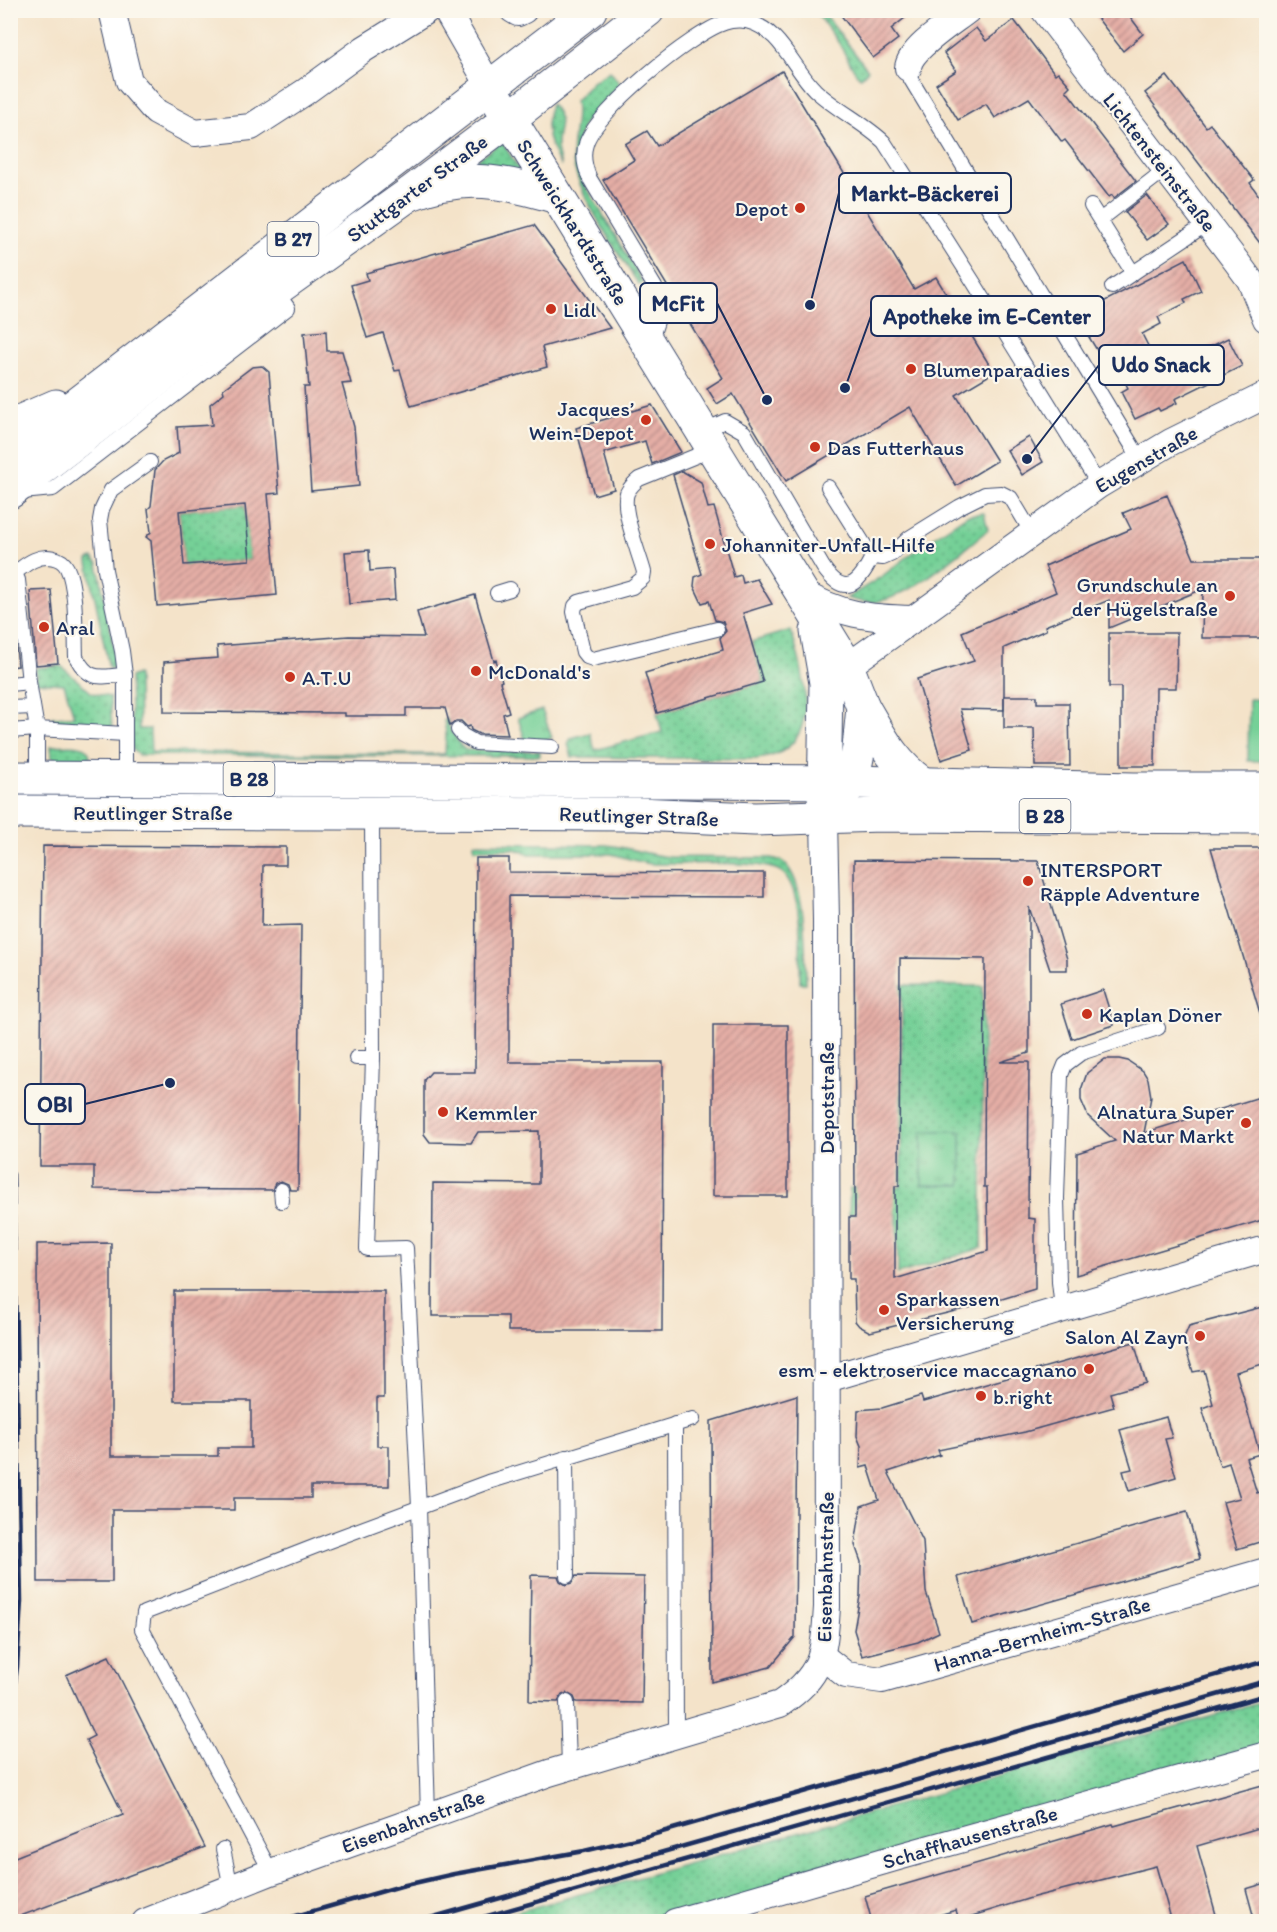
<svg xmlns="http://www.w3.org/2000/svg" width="1277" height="1932" font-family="Itim,sans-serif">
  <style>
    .grass { fill: url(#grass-dots); stroke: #48807a; stroke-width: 1.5 }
    .park { fill: url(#park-tufts); stroke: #48807a; stroke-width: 1.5 }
    .pitch { fill: #75d097; stroke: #48807a; stroke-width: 1.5 }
    .building { fill: url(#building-hatch); fill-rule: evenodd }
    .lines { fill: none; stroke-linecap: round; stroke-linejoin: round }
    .service-casing { stroke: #3c4a6e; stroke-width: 16 }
    .minor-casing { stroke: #3c4a6e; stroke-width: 28 }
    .secondary-casing { stroke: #3c4a6e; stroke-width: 35 }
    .primary-casing { stroke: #3c4a6e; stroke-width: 35 }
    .service { stroke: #fff; stroke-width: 14 }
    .minor { stroke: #fff; stroke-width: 26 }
    .secondary { stroke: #fff; stroke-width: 33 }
    .primary { stroke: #fff; stroke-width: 33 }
    .rail { stroke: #1b2f5e; stroke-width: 4.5 }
    .poi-dot { fill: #c8321e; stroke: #fbf7ec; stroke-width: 2 }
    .labels { text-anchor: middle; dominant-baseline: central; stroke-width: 4.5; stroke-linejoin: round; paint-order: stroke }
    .shield { fill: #fbf7ec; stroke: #5e6b89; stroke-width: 1.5 }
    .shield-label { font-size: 20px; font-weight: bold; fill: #1b2f5e }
    .street-label { font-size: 21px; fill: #1b2f5e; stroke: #fbf7ec }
    .poi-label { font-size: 21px; fill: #1b2f5e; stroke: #fbf7ec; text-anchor: start }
    .leader { fill: none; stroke: #1b2f5e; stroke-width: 2 }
    .callout-dot { fill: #1b2f5e; stroke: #fbf7ec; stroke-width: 2 }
    .callout { fill: #fbf7ec; stroke: #1b2f5e; stroke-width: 2 }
    .callout-label { font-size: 22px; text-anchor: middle; font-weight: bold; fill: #1b2f5e }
  </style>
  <defs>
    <pattern id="grass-dots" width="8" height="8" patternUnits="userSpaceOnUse" patternTransform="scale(1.5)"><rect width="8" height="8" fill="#75d097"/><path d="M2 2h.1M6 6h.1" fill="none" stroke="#5fa97e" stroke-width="1.8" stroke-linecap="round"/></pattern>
    <pattern id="park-tufts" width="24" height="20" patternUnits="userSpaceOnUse" patternTransform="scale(1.5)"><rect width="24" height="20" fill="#75d097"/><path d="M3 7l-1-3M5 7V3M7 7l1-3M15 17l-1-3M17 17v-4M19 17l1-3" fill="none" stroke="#5fa97e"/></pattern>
    <pattern id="building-hatch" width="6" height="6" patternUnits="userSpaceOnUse" patternTransform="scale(1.5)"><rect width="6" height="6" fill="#e5aea6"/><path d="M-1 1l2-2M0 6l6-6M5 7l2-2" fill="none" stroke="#b98e8a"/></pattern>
  </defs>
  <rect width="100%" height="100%" fill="#fbf7ec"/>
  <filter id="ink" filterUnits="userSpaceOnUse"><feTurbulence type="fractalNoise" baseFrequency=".0167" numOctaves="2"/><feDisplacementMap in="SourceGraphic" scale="12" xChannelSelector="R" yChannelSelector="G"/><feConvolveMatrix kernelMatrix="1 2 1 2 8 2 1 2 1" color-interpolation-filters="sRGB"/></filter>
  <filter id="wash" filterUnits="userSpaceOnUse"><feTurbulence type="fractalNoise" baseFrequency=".008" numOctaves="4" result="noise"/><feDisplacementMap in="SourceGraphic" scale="24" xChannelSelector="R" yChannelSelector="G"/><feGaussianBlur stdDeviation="1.35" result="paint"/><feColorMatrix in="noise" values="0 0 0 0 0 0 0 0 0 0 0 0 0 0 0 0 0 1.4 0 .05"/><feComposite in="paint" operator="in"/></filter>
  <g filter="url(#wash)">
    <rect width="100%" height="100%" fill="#f4e3c9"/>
    <g class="grass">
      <path d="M 815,11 L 822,11 L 868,70 L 861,77 L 857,75 L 838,42 Z"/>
      <path d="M 610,71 L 620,84 L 584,123 L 576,145 L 580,176 L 643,283 L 639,285 C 618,252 580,199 573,161 C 570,140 579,120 575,101 L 592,82 Z"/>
      <path d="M 551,104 C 567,122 556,127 557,146 C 557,153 560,160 561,166 C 549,146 542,127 551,104 Z"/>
      <path d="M 502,142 L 525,179 L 466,167 Z"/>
      <path d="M 245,505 L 250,560 L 184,565 L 179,511 Z"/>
      <path d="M 984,513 L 988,530 C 958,553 912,597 875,602 C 865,603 856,601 847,598 L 881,577 L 928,541 L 967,515 Z"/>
      <path d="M 93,558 L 98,564 L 117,666 L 109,669 L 88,563 L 88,560 Z"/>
      <path d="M 791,630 C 805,676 826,752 756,759 L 572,757 L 568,744 L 571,738 L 590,733 L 595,750 L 662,732 L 657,713 L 763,682 L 751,642 Z"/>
      <path d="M 61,666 L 92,693 L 110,697 L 112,728 L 60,725 L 52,717 L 74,716 L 64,684 L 37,682 L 36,668 Z"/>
      <path d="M 137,674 L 138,676 L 139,729 L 150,729 L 151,752 L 445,754 L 446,733 L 444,720 L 447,719 L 451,732 C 458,737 457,745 466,750 L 540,751 L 540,756 L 138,755 L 132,749 L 130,677 Z"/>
      <path d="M 51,746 C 65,746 91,740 90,759 L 52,759 Z"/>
      <path d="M 474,843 L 606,845 C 628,847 648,855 670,857 L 770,858 C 777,859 783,860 787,866 C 807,890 805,952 806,983 L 800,983 C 800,954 804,898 785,875 C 772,857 677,866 651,864 C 637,862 625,857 611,854 L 528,854 L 515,849 L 474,849 Z"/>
      <path d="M 902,985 L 983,986 L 982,1248 L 898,1274 L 897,1214 L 849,1214 L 850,1188 L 901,1187 Z"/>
      <path d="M 1266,1701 L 1266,1755 L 675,1921 L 481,1922 Z"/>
    </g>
    <g class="park">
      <path d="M 542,710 L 552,738 L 527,746 L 518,718 Z"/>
      <rect x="922" y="1131" width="39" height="54"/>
    </g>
    <path class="pitch" d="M 1249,699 L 1266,700 L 1266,761 L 1248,761 Z"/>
    <g id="blocks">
      <g class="building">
        <path d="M 837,10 L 915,10 L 891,29 L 898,39 L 873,58 Z"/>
        <path d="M 1091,10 L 1125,10 L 1143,34 L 1123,51 Z"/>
        <path d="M 1014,20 L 1055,74 L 1058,72 L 1070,86 L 1066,90 L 1136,181 L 1114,198 L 1112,195 L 1109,197 L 1065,140 L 1062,142 L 1029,98 L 995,118 L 986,104 L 958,120 L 936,84 L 956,71 L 944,53 L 976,28 L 986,41 Z"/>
        <path d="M 782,71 L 914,289 L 936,277 L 990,366 L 988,376 L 956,395 L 997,461 L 956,486 L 910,407 L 786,481 L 733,394 L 717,404 L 707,388 L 723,378 L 603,180 L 634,160 L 625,144 L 647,131 L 657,146 Z"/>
        <path d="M 1167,76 L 1206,127 L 1210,124 L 1254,180 L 1250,183 L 1266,206 L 1266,251 L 1145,93 Z"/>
        <path d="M 1147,195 L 1169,224 L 1147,240 L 1125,212 Z"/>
        <path d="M 534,225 L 610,328 L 542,347 L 547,367 L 411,406 L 400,370 L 395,371 L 383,333 L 367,338 L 351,285 L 368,280 L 366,273 Z"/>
        <path d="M 1186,259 L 1201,291 L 1184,299 L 1186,303 L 1158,317 L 1161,324 L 1142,334 L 1161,371 L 1228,338 L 1242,366 L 1175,399 L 1177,403 L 1160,411 L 1158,408 L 1135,419 L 1121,392 L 1128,388 L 1109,351 L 1100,355 L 1076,316 Z"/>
        <path d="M 326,331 L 327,351 L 342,351 L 351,383 L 342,384 L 354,427 L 359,486 L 311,491 L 304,387 L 309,387 L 304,333 Z"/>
        <path d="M 262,366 L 269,372 L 279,493 L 268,494 L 277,595 L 157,606 L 151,541 L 146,537 L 151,532 L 148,509 L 151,506 L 155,470 L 163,461 L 179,453 L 177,427 L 212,425 L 210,404 L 224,393 L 223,389 L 252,367 ZM 245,505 L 250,560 L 184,565 L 179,511 Z"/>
        <path d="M 652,405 L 681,452 L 652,464 L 645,441 L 604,453 L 614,489 L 594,495 L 576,428 Z"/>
        <path d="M 1029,437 L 1043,462 L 1022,475 L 1007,450 Z"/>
        <path d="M 682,471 L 701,482 L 708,508 L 714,507 L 734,577 L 741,575 L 743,583 L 757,579 L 772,604 L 743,613 L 763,682 L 657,713 L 645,673 L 723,650 L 720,638 L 726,631 L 723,622 L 715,620 L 709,601 L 702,603 L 694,586 L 695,577 L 702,574 L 673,475 Z"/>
        <path d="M 1167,495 L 1194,559 L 1266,559 L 1266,638 L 1202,638 L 1203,589 L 1109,628 L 1109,600 L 1045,626 L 1046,630 L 1004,648 L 1004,710 L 960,709 L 972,750 L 941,760 L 917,679 L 974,661 L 962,632 L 1056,592 L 1045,566 L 1131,529 L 1123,513 Z"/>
        <path d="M 369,550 L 370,571 L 393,569 L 395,600 L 349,604 L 345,552 Z"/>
        <path d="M 51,590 L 58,663 L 36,665 L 30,591 Z"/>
        <path d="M 475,595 L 494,661 L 496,660 L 502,681 L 500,682 L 509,712 L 503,714 L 508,735 L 479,734 L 471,730 L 470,726 L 467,727 L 461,721 L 456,721 L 450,726 L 445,708 L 406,708 L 406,716 L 345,716 L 345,713 L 164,712 L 164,662 L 218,658 L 217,646 L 349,636 L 424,637 L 417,612 Z"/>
        <path d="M 10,613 L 12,613 L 18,666 L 10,667 Z"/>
        <path d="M 1109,633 L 1177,633 L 1176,688 L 1156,688 L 1155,766 L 1121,766 L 1121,687 L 1109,687 Z"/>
        <path d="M 1004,696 L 1037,696 L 1037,703 L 1069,703 L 1070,766 L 1035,766 L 1034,728 L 1004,728 Z"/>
        <path d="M 43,846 L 286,847 L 286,865 L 263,865 L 262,926 L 301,925 L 298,1190 L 290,1190 L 288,1184 L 281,1181 L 275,1183 L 272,1190 L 94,1189 L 94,1166 L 40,1166 Z"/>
        <path d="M 1211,848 L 1266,848 L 1266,1019 L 1262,1020 Z"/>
        <path d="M 476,858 L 509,858 L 509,872 L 764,873 L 764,897 L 509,896 L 509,1062 L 663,1062 L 662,1331 L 508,1331 L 508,1316 L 432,1316 L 433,1183 L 539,1184 L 539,1131 L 478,1132 L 471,1143 L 430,1142 L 424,1134 L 424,1080 L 431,1072 L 475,1072 Z"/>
        <path d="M 854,860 L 1038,861 L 1067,959 L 1067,970 L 1050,970 L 1029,907 L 1029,1053 L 1000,1062 L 1029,1062 L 1028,1218 L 1035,1219 L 1035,1289 L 992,1302 L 870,1332 L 859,1326 L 855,1321 L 854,1279 L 849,1279 L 849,1217 L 855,1217 ZM 900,958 L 985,959 L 984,1187 L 987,1187 L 988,1251 L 895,1279 L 895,1186 L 899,1186 Z"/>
        <path d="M 1103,990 L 1114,1025 L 1072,1039 L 1061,1004 Z"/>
        <rect x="713" y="1025" width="75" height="171"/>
        <path d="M 1105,1059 L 1119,1059 L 1128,1061 L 1143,1071 L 1148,1079 L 1151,1097 L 1144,1133 L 1266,1095 L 1266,1219 L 1076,1275 L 1077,1153 L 1115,1141 L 1088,1116 L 1081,1100 L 1081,1090 L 1087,1073 Z"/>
        <path d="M 111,1243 L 111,1456 L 218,1456 L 218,1448 L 251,1448 L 251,1401 L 174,1401 L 174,1291 L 384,1291 L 384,1398 L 377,1398 L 377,1446 L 389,1446 L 389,1486 L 311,1486 L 311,1498 L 234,1498 L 234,1510 L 112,1510 L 112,1582 L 38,1582 L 37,1244 Z"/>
        <path d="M 1266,1306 L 1266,1363 L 1236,1372 L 1260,1454 L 1246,1458 L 1257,1493 L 1266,1490 L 1266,1540 L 1237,1549 L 1223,1502 L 1240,1498 L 1229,1463 L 1220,1466 L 1202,1408 L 1213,1404 L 1204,1370 L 1193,1372 L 1183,1340 L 1189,1326 Z"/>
        <path d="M 1134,1342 L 1146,1383 L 1110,1393 L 1114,1407 L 1025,1432 L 938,1450 L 940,1455 L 888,1472 L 923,1541 L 926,1592 L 939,1632 L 918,1642 L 862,1656 L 854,1630 L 860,1596 L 861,1562 L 855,1545 L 861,1506 L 879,1500 L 868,1466 L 860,1468 L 861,1446 L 857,1436 L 858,1410 L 882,1408 L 921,1396 L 923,1402 Z"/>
        <path d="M 797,1395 L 795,1637 L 770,1667 L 712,1682 L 711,1421 Z"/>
        <path d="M 1166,1417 L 1172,1438 L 1165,1439 L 1176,1477 L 1129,1491 L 1123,1471 L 1132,1469 L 1120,1430 Z"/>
        <path d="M 1187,1512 L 1200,1559 L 972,1624 L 958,1577 Z"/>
        <path d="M 531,1575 L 558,1576 L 560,1581 L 566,1585 L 572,1583 L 576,1576 L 644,1577 L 642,1703 L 576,1702 L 574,1697 L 567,1693 L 562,1695 L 558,1702 L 529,1701 Z"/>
        <path d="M 109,1656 L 205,1847 L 10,1920 L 10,1859 L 123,1814 L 86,1740 L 94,1736 L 66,1675 Z"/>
        <path d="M 1266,1784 L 1266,1826 L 1197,1846 L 1218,1922 L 1172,1922 L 1156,1866 L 1034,1897 L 959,1920 L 956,1910 L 916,1922 L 872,1922 L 865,1896 L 1113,1824 L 1114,1826 Z"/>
        <path d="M 1266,1883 L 1266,1922 L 1255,1922 L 1246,1889 Z"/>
      </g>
    </g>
  </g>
  <g filter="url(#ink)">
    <use href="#blocks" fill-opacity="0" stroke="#3c4a6e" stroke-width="1.5"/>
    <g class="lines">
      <g class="service-casing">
        <g id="service">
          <path d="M 908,68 L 910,78 L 1140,459"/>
          <path d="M 1091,206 L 1133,273"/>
          <path d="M 1100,220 L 1166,169"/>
          <path d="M 1112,287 L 1208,223"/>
          <path d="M 650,343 L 660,312 L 655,287 L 590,179 C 585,168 582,156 586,144 C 595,112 692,33 724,23 C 732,20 738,20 746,21 C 781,29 792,67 815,90 C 836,110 863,122 884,142 L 974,283 L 1099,485"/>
          <path d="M 703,431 L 725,421 L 744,432 L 823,567 C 845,599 859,584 872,557"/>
          <path d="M 713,449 L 639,479 C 634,483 630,487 627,493 C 621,510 639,553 644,572 L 643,578 L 632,587 L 579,602 L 575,606 L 574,612 L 583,652 L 587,657 L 593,659 L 717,629"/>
          <path d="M 828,487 L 872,557 L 883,558 L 892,554 L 909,538 L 959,507 L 985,494 L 1001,493 L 1011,498 L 1032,533"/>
          <path d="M 22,492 L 53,489 L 288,308 L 275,290"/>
          <path d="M 15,573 L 18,580 L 29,682 L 37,729 L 37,778"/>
          <path d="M 10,576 C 18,571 25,564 34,560 C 45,555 61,556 67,568 C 77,588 75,634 76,657 C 90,683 100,676 125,675"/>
          <path d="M 497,593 L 510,589"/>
          <path d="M 10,684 L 29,682"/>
          <path d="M 10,708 L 33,707"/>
          <path d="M 458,730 L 462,735 L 476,743 L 552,747"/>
          <path d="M 10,731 L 37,729 L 125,734"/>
          <path d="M 125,780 L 125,675 L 122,651 L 105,570 L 100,520 L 102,509 L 111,490 L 150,462"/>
          <path d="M 372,812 L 373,1058 L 367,1249 L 406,1248 L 419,1507 L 428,1815"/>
          <path d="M 356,1058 L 373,1058"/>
          <path d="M 281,1190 L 282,1201"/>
          <path d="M 1062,1309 L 1059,1282 L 1057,1198 L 1061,1075 L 1065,1065 L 1081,1053 L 1158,1028"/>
          <path d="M 675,1424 L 676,1735"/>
          <path d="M 566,1457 L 567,1576"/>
          <path d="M 567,1702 L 569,1766"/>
          <path d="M 223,1849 L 231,1888"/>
          <path d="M 271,1872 L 142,1629 L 144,1613 L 329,1541 L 488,1482 L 693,1419"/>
        </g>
      </g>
      <g class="minor-casing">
        <g id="minor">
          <path d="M 112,10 L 129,81 L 156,112 L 195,133 L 251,127 L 305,92 L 364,49 L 427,10"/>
          <path d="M 446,10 L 490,87"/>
          <path d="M 513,10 L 518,13 L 524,10"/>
          <path d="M 1044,10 L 1236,261 L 1250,280 L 1266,319"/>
          <path d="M 908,68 C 909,49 953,22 968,10"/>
          <path d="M 801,592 C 840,615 868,618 913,619"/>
          <path d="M 833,677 L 1099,485 L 1171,442 L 1266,395"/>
          <path d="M 827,1379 L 1266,1249"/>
          <path d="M 822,1656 L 846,1675 L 882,1680 L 1266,1571"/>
          <path d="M 145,1922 L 271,1872 L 549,1773 L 780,1704 C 822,1675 824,1656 827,1607 L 826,920 L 824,817"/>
          <path d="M 675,1922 L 898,1857 L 1266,1755"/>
        </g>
      </g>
      <g class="secondary-casing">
        <g id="secondary">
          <path d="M 490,87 L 847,666 L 863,707 L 859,748 L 852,782 L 824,817"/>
          <path d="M 410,194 C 464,173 504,181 557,197"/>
          <path d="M 817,631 L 826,683 L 824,809"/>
          <path d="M 863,707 C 881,738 893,763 923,784"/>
        </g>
      </g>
      <g class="primary-casing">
        <g id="primary">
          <path d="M 10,426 L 56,406"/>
          <path d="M 10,456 L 590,10"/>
          <path d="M 10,492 L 275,290 L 408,195 L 509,119 L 648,10"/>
          <path d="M 10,778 L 852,782 L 1134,789 L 1266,789"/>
          <path d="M 10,812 L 637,814 L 755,819 L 881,815 L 1266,817"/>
        </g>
      </g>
      <use href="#service" class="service"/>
      <use href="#minor" class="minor"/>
      <use href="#secondary" class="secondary"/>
      <use href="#primary" class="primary"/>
      <g class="rail">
        <path d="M 10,1720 L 17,1667 L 21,1601 L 13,1174"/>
        <path d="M 275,1922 L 401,1886 L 454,1874 L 584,1851 L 648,1836 L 1266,1661"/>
        <path d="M 416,1922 L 1266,1681"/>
        <path d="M 466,1922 L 1266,1695"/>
      </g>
    </g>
  </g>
  <g class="poi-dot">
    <circle cx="800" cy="208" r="6"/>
    <circle cx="551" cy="309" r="6"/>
    <circle cx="911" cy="369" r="6"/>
    <circle cx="646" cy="420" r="6"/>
    <circle cx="815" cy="447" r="6"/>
    <circle cx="710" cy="544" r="6"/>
    <circle cx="1230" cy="596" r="6"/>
    <circle cx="44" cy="627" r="6"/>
    <circle cx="476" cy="671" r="6"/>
    <circle cx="290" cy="677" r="6"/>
    <circle cx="1028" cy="881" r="6"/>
    <circle cx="1087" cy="1014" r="6"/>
    <circle cx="443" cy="1112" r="6"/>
    <circle cx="1246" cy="1123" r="6"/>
    <circle cx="884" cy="1310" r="6"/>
    <circle cx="1200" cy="1336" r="6"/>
    <circle cx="1089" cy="1369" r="6"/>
    <circle cx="981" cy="1396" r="6"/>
  </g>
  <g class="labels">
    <g class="shield">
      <rect x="267.5" y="222" width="51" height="34" rx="4.5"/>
      <rect x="223.5" y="762" width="51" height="34" rx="4.5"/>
      <rect x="1019.5" y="799" width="51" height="34" rx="4.5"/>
    </g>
    <g class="shield-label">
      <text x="293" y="239">B 27</text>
      <text x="249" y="779">B 28</text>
      <text x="1045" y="816">B 28</text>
    </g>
    <g class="street-label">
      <text transform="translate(1160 162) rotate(52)">Lichtensteinstraße</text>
      <text transform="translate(417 188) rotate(-36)">Stuttgarter Straße</text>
      <text transform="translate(573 222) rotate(58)">Schweickhardtstraße</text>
      <text transform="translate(1146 459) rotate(-30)">Eugenstraße</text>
      <text x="153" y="812">Reutlinger Straße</text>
      <text transform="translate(639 816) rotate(2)">Reutlinger Straße</text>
      <text transform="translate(826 1098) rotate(-90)">Depotstraße</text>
      <text transform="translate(825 1567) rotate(-89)">Eisenbahnstraße</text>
      <text transform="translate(1042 1634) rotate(-16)">Hanna-Bernheim-Straße</text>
      <text transform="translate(413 1821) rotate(-20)">Eisenbahnstraße</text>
      <text transform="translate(970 1837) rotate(-16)">Schaffhausenstraße</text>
    </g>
    <g class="poi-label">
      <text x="788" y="208" text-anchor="end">Depot</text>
      <text x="563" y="309">Lidl</text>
      <text x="923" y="369">Blumenparadies</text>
      <text x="634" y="408" text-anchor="end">Jacques’<tspan x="634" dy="24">Wein-Depot</tspan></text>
      <text x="827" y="447">Das Futterhaus</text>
      <text x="722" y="544">Johanniter-Unfall-Hilfe</text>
      <text x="1218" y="584" text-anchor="end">Grundschule an<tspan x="1218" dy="24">der Hügelstraße</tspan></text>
      <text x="56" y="627">Aral</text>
      <text x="488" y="671">McDonald's</text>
      <text x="302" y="677">A.T.U</text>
      <text x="1040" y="869">INTERSPORT<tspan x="1040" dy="24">Räpple Adventure</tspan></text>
      <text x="1099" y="1014">Kaplan Döner</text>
      <text x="1234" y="1111" text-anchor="end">Alnatura Super<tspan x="1234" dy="24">Natur Markt</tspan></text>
      <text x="455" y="1112">Kemmler</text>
      <text x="896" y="1298">Sparkassen<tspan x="896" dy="24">Versicherung</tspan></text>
      <text x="1188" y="1336" text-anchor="end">Salon Al Zayn</text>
      <text x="1077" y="1369" text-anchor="end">esm - elektroservice maccagnano</text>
      <text x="993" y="1396">b.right</text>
    </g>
  </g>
  <path class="leader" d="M810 305L839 193M767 400L717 303M845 388L871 316M1027 459L1099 365M170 1083L85 1104"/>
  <g class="callout-dot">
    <circle cx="810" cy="305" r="6"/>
    <circle cx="767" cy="400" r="6"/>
    <circle cx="845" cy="388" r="6"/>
    <circle cx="1027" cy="459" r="6"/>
    <circle cx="170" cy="1083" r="6"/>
  </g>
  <g class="callout">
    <rect x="839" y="173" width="172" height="40" rx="6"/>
    <rect x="640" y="283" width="77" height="40" rx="6"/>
    <rect x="871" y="296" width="233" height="40" rx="6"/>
    <rect x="1099" y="345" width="125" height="40" rx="6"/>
    <rect x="25" y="1084" width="60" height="40" rx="6"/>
  </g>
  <g class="callout-label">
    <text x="925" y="201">Markt-Bäckerei</text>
    <text x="678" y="311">McFit</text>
    <text x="987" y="324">Apotheke im E-Center</text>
    <text x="1161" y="372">Udo Snack</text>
    <text x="55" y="1112">OBI</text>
  </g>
  <rect width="1277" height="1932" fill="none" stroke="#fbf7ec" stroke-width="36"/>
</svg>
